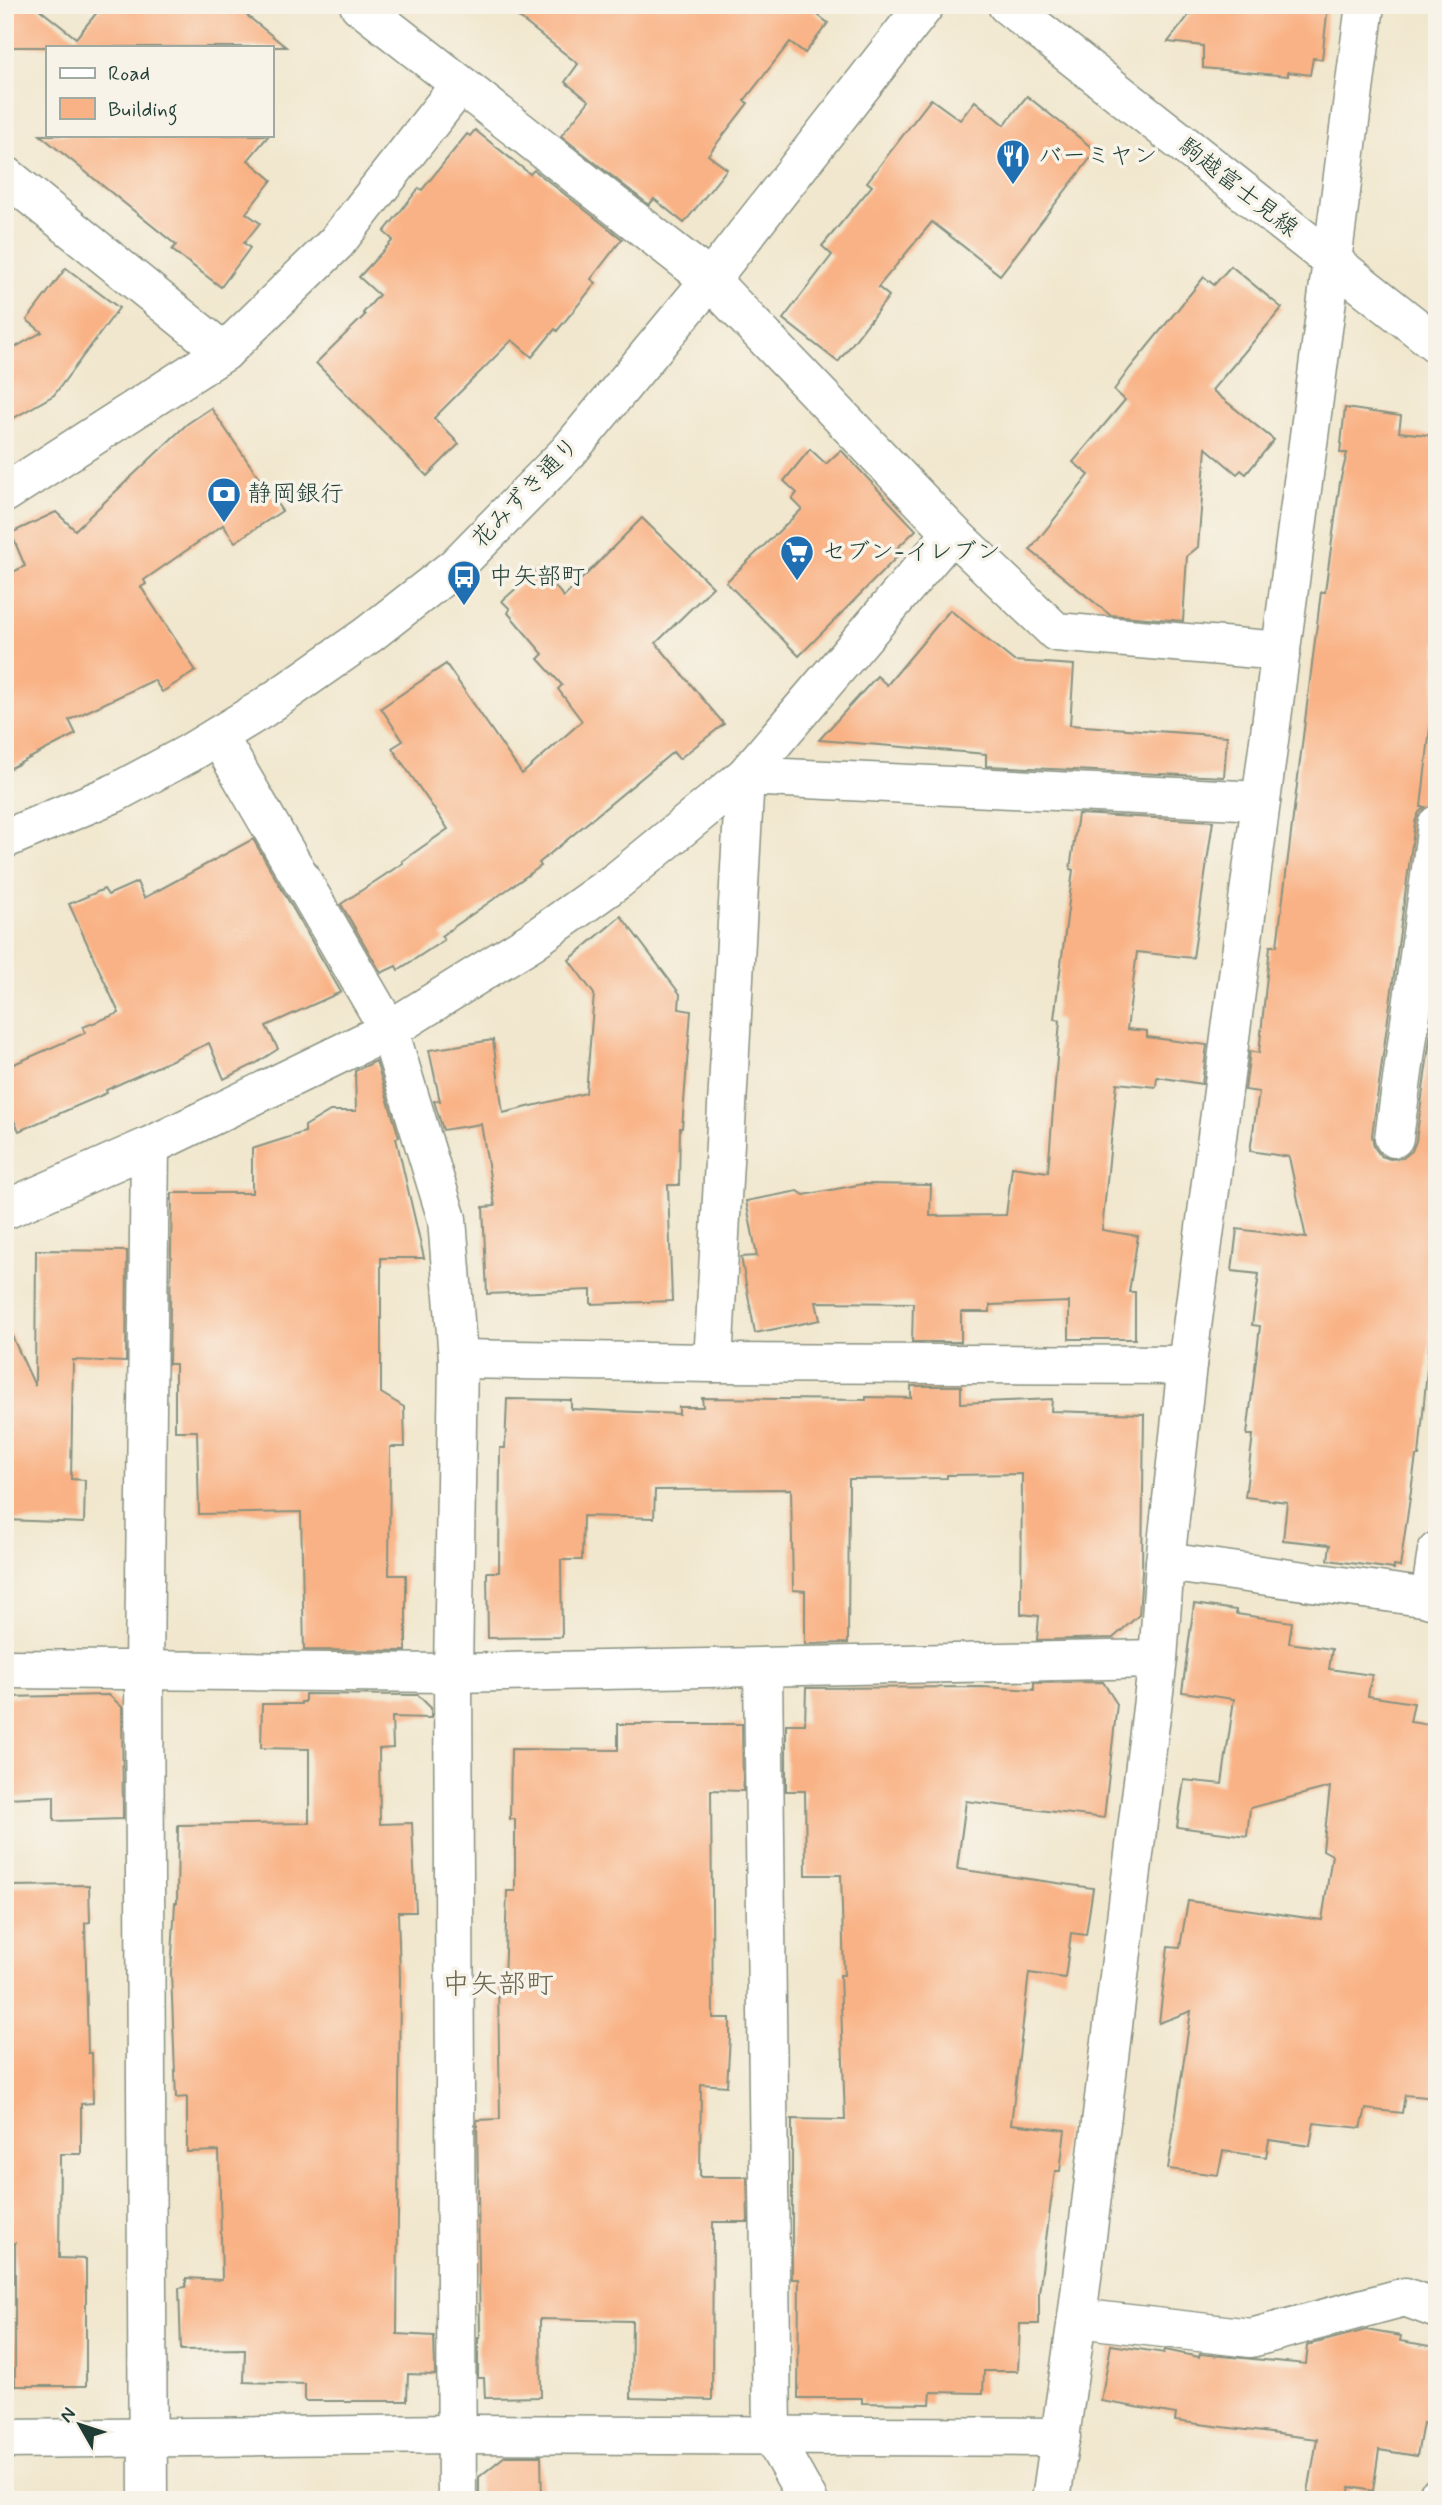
<svg xmlns="http://www.w3.org/2000/svg" width="1442" height="2505" font-family="Mynerve,'Klee One',sans-serif">
  <style>
    .building { fill: #f9b285 }
    .lines { fill: none; stroke-linecap: round; stroke-linejoin: round }
    .minor-casing { stroke: #889281; stroke-width: 41 }
    .tertiary-casing { stroke: #889281; stroke-width: 41 }
    .secondary-casing { stroke: #889281; stroke-width: 41 }
    .minor { stroke: #fff; stroke-width: 38 }
    .tertiary { stroke: #fff; stroke-width: 38 }
    .secondary { stroke: #fff; stroke-width: 38 }
    .labels { text-anchor: middle; dominant-baseline: central; stroke-width: 7; stroke-linejoin: round; paint-order: stroke }
    .poi-label { font-size: 24px; fill: #1f3d34; stroke: #f7f3e8; text-anchor: start }
    .street-label { font-size: 24px; fill: #1f3d34; stroke: #f7f3e8 }
    .quarter-label { font-size: 28px; fill: #6b6650; stroke: #f7f3e8 }
  </style>
  <rect width="100%" height="100%" fill="#f7f3e8"/>
  <filter id="ink" filterUnits="userSpaceOnUse"><feTurbulence type="fractalNoise" baseFrequency=".0143" numOctaves="2"/><feDisplacementMap in="SourceGraphic" scale="14" xChannelSelector="R" yChannelSelector="G"/><feConvolveMatrix kernelMatrix="1 2 1 2 8 2 1 2 1" color-interpolation-filters="sRGB"/></filter>
  <filter id="wash" filterUnits="userSpaceOnUse"><feTurbulence type="fractalNoise" baseFrequency=".00686" numOctaves="4" result="noise"/><feDisplacementMap in="SourceGraphic" scale="28" xChannelSelector="R" yChannelSelector="G"/><feGaussianBlur stdDeviation="1.57" result="paint"/><feColorMatrix in="noise" values="0 0 0 0 0 0 0 0 0 0 0 0 0 0 0 0 0 1.4 0 .05"/><feComposite in="paint" operator="in"/></filter>
  <g filter="url(#wash)">
    <rect width="100%" height="100%" fill="#f1e7ce"/>
    <g id="blocks">
      <g class="building">
        <path d="M 5,5 L 34,5 L 76,38 L 103,5 L 234,5 L 286,47 L 5,47 Z"/>
        <path d="M 503,5 L 819,5 L 814,12 L 828,23 L 805,53 L 790,42 L 744,101 L 748,103 L 708,155 L 727,169 L 684,223 L 654,199 L 649,205 L 561,136 L 589,101 L 565,82 L 578,64 Z"/>
        <path d="M 1197,5 L 1328,5 L 1322,59 L 1313,58 L 1310,75 L 1288,72 L 1288,76 L 1203,68 L 1203,46 L 1168,42 Z"/>
        <path d="M 1027,96 L 1096,151 L 1000,275 L 932,222 L 878,287 L 889,296 L 838,362 L 783,319 L 832,255 L 822,246 L 872,186 L 867,182 L 931,99 L 960,120 L 975,101 L 1004,125 Z"/>
        <path d="M 475,130 L 530,174 L 534,170 L 622,239 L 591,279 L 596,283 L 557,331 L 555,329 L 532,357 L 512,340 L 434,418 L 459,444 L 427,476 L 316,363 L 365,315 L 363,313 L 379,295 L 359,277 L 393,240 L 384,232 L 419,188 L 422,190 L 467,134 L 470,136 Z"/>
        <path d="M 40,135 L 269,135 L 248,160 L 272,180 L 246,213 L 260,223 L 244,243 L 250,248 L 221,287 L 172,250 L 176,245 Z"/>
        <path d="M 1231,266 L 1282,308 L 1212,390 L 1274,440 L 1246,474 L 1241,470 L 1237,474 L 1206,448 L 1198,547 L 1187,556 L 1183,621 L 1110,615 L 1030,550 L 1089,475 L 1073,462 L 1125,400 L 1114,390 L 1130,368 L 1204,277 L 1214,285 Z"/>
        <path d="M 66,268 L 119,308 L 54,395 L 5,423 L 5,353 L 42,332 L 27,320 Z"/>
        <path d="M 211,408 L 282,511 L 235,542 L 223,525 L 144,580 L 146,584 L 141,587 L 196,671 L 162,692 L 154,680 L 69,720 L 76,734 L 5,771 L 5,576 L 25,566 L 11,533 L 56,512 L 75,530 L 187,424 Z"/>
        <path d="M 1345,408 L 1401,416 L 1399,432 L 1437,436 L 1437,667 L 1421,807 L 1425,807 L 1419,812 L 1415,822 L 1372,1135 L 1374,1147 L 1381,1156 L 1390,1159 L 1403,1158 L 1412,1151 L 1416,1141 L 1437,988 L 1437,1243 L 1431,1284 L 1435,1284 L 1419,1456 L 1416,1456 L 1400,1567 L 1394,1566 L 1394,1569 L 1328,1560 L 1330,1545 L 1283,1540 L 1287,1502 L 1245,1497 L 1253,1435 L 1247,1435 L 1260,1326 L 1252,1325 L 1259,1274 L 1232,1271 L 1237,1229 L 1306,1238 L 1289,1157 L 1250,1151 L 1259,1092 L 1245,1090 L 1250,1051 L 1259,1053 L 1270,946 L 1277,946 L 1321,592 L 1325,592 L 1340,482 L 1347,453 L 1340,453 Z"/>
        <path d="M 810,449 L 826,464 L 841,450 L 916,530 L 895,550 L 899,555 L 799,656 L 726,582 L 802,509 L 792,499 L 797,493 L 784,481 Z"/>
        <path d="M 642,518 L 713,587 L 656,643 L 724,724 L 679,759 L 673,752 L 539,863 L 541,866 L 441,936 L 444,940 L 398,970 L 396,966 L 381,973 L 341,904 L 403,863 L 402,861 L 448,829 L 392,748 L 403,741 L 381,708 L 446,664 L 522,774 L 582,721 L 558,689 L 562,685 L 538,659 L 543,654 L 508,613 L 510,609 L 502,601 L 539,568 L 564,597 Z"/>
        <path d="M 950,610 L 1014,661 L 1074,665 L 1070,725 L 1227,736 L 1224,777 L 986,766 L 986,754 L 819,740 L 877,676 L 887,685 Z"/>
        <path d="M 1078,814 L 1213,821 L 1193,958 L 1137,952 L 1127,1029 L 1147,1031 L 1147,1037 L 1207,1045 L 1202,1084 L 1157,1077 L 1156,1087 L 1117,1083 L 1102,1230 L 1138,1236 L 1129,1292 L 1135,1292 L 1135,1339 L 1069,1339 L 1069,1302 L 990,1305 L 990,1312 L 961,1312 L 961,1342 L 912,1342 L 913,1303 L 816,1302 L 820,1320 L 755,1333 L 741,1257 L 757,1256 L 746,1201 L 798,1191 L 804,1195 L 863,1184 L 931,1185 L 930,1216 L 1006,1215 L 1012,1167 L 1048,1172 L 1060,1020 L 1054,1019 L 1073,870 L 1070,869 Z"/>
        <path d="M 253,839 L 341,992 L 266,1026 L 278,1049 L 255,1064 L 224,1079 L 209,1043 L 106,1090 L 107,1093 L 19,1131 L 5,1102 L 5,1068 L 85,1033 L 83,1027 L 119,1013 L 69,904 L 104,889 L 108,895 L 137,882 L 144,898 Z"/>
        <path d="M 621,916 L 680,994 L 679,1009 L 691,1011 L 682,1128 L 680,1128 L 679,1185 L 668,1185 L 672,1301 L 591,1304 L 591,1290 L 487,1294 L 483,1207 L 495,1206 L 481,1124 L 443,1130 L 434,1101 L 440,1101 L 429,1050 L 493,1040 L 503,1113 L 586,1093 L 594,994 L 569,960 Z"/>
        <path d="M 376,1061 L 399,1137 L 396,1138 L 424,1258 L 381,1258 L 381,1393 L 404,1407 L 405,1447 L 390,1447 L 389,1575 L 406,1575 L 406,1651 L 304,1650 L 301,1512 L 199,1514 L 197,1431 L 175,1431 L 175,1364 L 169,1364 L 172,1193 L 252,1193 L 252,1149 L 305,1132 L 305,1126 L 330,1111 L 356,1111 L 355,1071 Z"/>
        <path d="M 36,1250 L 127,1251 L 126,1362 L 73,1360 L 71,1479 L 85,1480 L 84,1523 L 5,1520 L 5,1321 L 35,1386 Z"/>
        <path d="M 911,1386 L 961,1386 L 961,1403 L 1052,1399 L 1051,1411 L 1144,1414 L 1142,1571 L 1139,1615 L 1113,1638 L 1037,1640 L 1039,1616 L 1021,1614 L 1022,1474 L 947,1475 L 947,1478 L 849,1479 L 848,1643 L 805,1644 L 805,1591 L 793,1590 L 791,1489 L 655,1490 L 654,1518 L 583,1516 L 582,1560 L 561,1560 L 562,1637 L 488,1638 L 487,1572 L 499,1572 L 500,1448 L 505,1448 L 507,1399 L 571,1400 L 571,1409 L 679,1414 L 679,1407 L 703,1407 L 702,1398 L 866,1400 L 866,1397 L 911,1398 Z"/>
        <path d="M 1194,1604 L 1236,1610 L 1236,1614 L 1292,1622 L 1289,1643 L 1332,1649 L 1329,1669 L 1372,1675 L 1368,1696 L 1414,1703 L 1410,1722 L 1437,1726 L 1437,2098 L 1405,2095 L 1402,2113 L 1366,2109 L 1361,2128 L 1314,2123 L 1310,2146 L 1269,2140 L 1266,2157 L 1223,2151 L 1218,2175 L 1168,2169 L 1191,2011 L 1159,2023 L 1168,1946 L 1180,1947 L 1188,1901 L 1322,1920 L 1332,1855 L 1323,1850 L 1330,1787 L 1250,1808 L 1247,1836 L 1177,1827 L 1184,1780 L 1222,1784 L 1234,1699 L 1182,1692 Z"/>
        <path d="M 1103,1682 L 1117,1704 L 1104,1818 L 966,1801 L 957,1869 L 1093,1888 L 1086,1935 L 1071,1933 L 1065,1978 L 1029,1973 L 1011,2124 L 1065,2130 L 1060,2171 L 1055,2171 L 1039,2293 L 1039,2324 L 1020,2324 L 1018,2371 L 984,2371 L 983,2393 L 931,2392 L 930,2404 L 862,2403 L 862,2398 L 798,2398 L 799,2279 L 792,2279 L 792,2119 L 845,2120 L 840,1975 L 844,1975 L 841,1875 L 806,1875 L 805,1791 L 786,1791 L 786,1724 L 805,1724 L 806,1688 L 982,1687 L 1034,1690 L 1034,1683 Z"/>
        <path d="M 305,1694 L 418,1695 L 431,1708 L 431,1718 L 392,1717 L 393,1748 L 379,1749 L 380,1824 L 412,1823 L 416,1912 L 398,1912 L 400,1977 L 397,2334 L 434,2336 L 435,2375 L 408,2374 L 407,2401 L 305,2401 L 305,2384 L 244,2382 L 245,2349 L 181,2350 L 179,2288 L 186,2287 L 186,2278 L 222,2280 L 219,2151 L 187,2152 L 187,2097 L 176,2098 L 171,1973 L 175,1903 L 177,1903 L 178,1825 L 309,1823 L 309,1749 L 261,1748 L 262,1704 L 301,1704 L 301,1702 L 305,1702 Z"/>
        <path d="M 109,1695 L 122,1707 L 123,1819 L 54,1821 L 54,1796 L 5,1798 L 5,1697 Z"/>
        <path d="M 618,1724 L 742,1724 L 743,1791 L 711,1790 L 713,2018 L 730,2018 L 730,2037 L 727,2086 L 701,2084 L 700,2177 L 747,2177 L 748,2222 L 713,2222 L 712,2400 L 631,2398 L 632,2321 L 540,2319 L 541,2397 L 485,2398 L 484,2378 L 478,2378 L 478,2338 L 480,2338 L 477,2120 L 500,2119 L 498,1983 L 504,1983 L 507,1891 L 515,1891 L 515,1819 L 510,1819 L 511,1749 L 618,1750 Z"/>
        <path d="M 89,1885 L 90,1922 L 85,1923 L 88,2053 L 92,2053 L 93,2103 L 81,2104 L 81,2154 L 60,2154 L 59,2258 L 86,2259 L 86,2386 L 15,2386 L 15,2243 L 6,2243 L 5,1904 L 9,1904 L 10,1886 Z"/>
        <path d="M 1366,2330 L 1401,2336 L 1400,2341 L 1437,2347 L 1437,2368 L 1428,2424 L 1423,2423 L 1417,2456 L 1379,2450 L 1373,2491 L 1350,2487 L 1347,2499 L 1308,2493 L 1317,2439 L 1175,2421 L 1176,2414 L 1101,2401 L 1111,2345 L 1164,2353 L 1165,2350 L 1199,2357 L 1200,2354 L 1306,2364 L 1308,2345 Z"/>
        <path d="M 505,2456 L 541,2456 L 542,2500 L 479,2500 L 479,2477 Z"/>
      </g>
    </g>
  </g>
  <g filter="url(#ink)">
    <use href="#blocks" fill-opacity="0" stroke="#889281" stroke-width="2"/>
    <g class="lines">
      <g class="minor-casing">
        <g id="minor">
          <path d="M 359,5 L 710,280 L 952,533 L 1056,632 L 1281,651"/>
          <path d="M 5,175 L 224,352"/>
          <path d="M 5,493 L 224,352 L 336,243 L 459,86"/>
          <path d="M 218,736 L 389,1030 L 447,1219 L 458,1359 L 453,1673 L 457,2500"/>
          <path d="M 1394,1138 L 1437,825"/>
          <path d="M 5,1210 L 150,1146 L 389,1030 L 532,941 L 618,880 L 745,776 L 952,533"/>
          <path d="M 458,1359 L 713,1363 L 1187,1365"/>
          <path d="M 713,1363 L 745,776 L 1261,801"/>
          <path d="M 1165,1562 L 1437,1599"/>
          <path d="M 1430,1599 L 1437,1551"/>
          <path d="M 763,1667 L 772,2436 L 808,2500"/>
          <path d="M 5,1669 L 453,1673 L 1158,1659"/>
          <path d="M 1077,2318 L 1251,2338 L 1405,2297 L 1437,2309"/>
          <path d="M 5,2439 L 457,2434 L 1061,2437"/>
          <path d="M 148,2500 L 144,1669 L 150,1146"/>
          <path d="M 1051,2500 L 1077,2318 L 1158,1659 L 1165,1562 L 1187,1365 L 1332,261"/>
          <path d="M 1436,2500 L 1437,2497"/>
        </g>
      </g>
      <g class="tertiary-casing">
        <g id="tertiary">
          <path d="M 1332,261 L 1365,5"/>
          <path d="M 5,839 L 115,793 L 188,754 L 262,709 L 368,635 L 455,567 L 568,452 L 710,280 L 925,5"/>
        </g>
      </g>
      <g class="secondary-casing">
        <path id="secondary" d="M 1007,5 L 1437,344"/>
      </g>
      <use href="#minor" class="minor"/>
      <use href="#tertiary" class="tertiary"/>
      <use href="#secondary" class="secondary"/>
    </g>
  </g>
  <defs>
    <g id="restaurant-pin" transform="scale(1.75)"><path d="M0 17L-7.5 6A9.5 9.5 0 1 1 7.5 6Z" fill="#1f6fb2" stroke="#f7f3e8"/><path d="M-5-6h1v4h1v-4h1v4h1v-4h1v5L-1.5 .5V6h-2V.5L-5-1ZM5-6V6H3V1.5H1.5Q1.5-4 5-6Z" fill="#fff"/></g>
    <g id="bank-pin" transform="scale(1.75)"><path d="M0 17L-7.5 6A9.5 9.5 0 1 1 7.5 6Z" fill="#1f6fb2" stroke="#f7f3e8"/><path d="M-6-4H6V4H-6ZM0-2.3a2.3 2.3 0 1 0 0 4.6a2.3 2.3 0 1 0 0-4.6Z" fill="#fff"/></g>
    <g id="supermarket-pin" transform="scale(1.75)"><path d="M0 17L-7.5 6A9.5 9.5 0 1 1 7.5 6Z" fill="#1f6fb2" stroke="#f7f3e8"/><path d="M-6-5.5h2.5l.6 2H6L4.5 2H-2.5L-4.4-4H-6ZM-1.5 3.2a1.3 1.3 0 1 0 .1 0ZM3 3.2a1.3 1.3 0 1 0 .1 0Z" fill="#fff"/></g>
    <g id="bus-pin" transform="scale(1.75)"><path d="M0 17L-7.5 6A9.5 9.5 0 1 1 7.5 6Z" fill="#1f6fb2" stroke="#f7f3e8"/><path d="M-5-6H5V4H4V6H2V4H-2V6H-4V4H-5ZM-3.5-4V0h7V-4ZM-3.5 1.2v1.5H-2V1.2ZM2 1.2v1.5H3.5V1.2Z" fill="#fff"/></g>
  </defs>
  <g fill-rule="evenodd">
    <use href="#restaurant-pin" x="1013" y="156"/>
    <use href="#bank-pin" x="224" y="494"/>
    <use href="#supermarket-pin" x="797" y="552"/>
    <use href="#bus-pin" x="464" y="577"/>
  </g>
  <g class="labels">
    <g class="poi-label">
      <text x="1038" y="156">バーミヤン</text>
      <text x="248" y="494">静岡銀行</text>
      <text x="822" y="552">セブン-イレブン</text>
      <text x="489" y="577">中矢部町</text>
    </g>
    <g class="street-label">
      <text transform="translate(1238 188) rotate(38)">駒越富士見線</text>
      <text transform="translate(526 493) rotate(-46)">花みずき通り</text>
    </g>
    <g class="quarter-label">
      <text x="498" y="1985">中矢部町</text>
    </g>
  </g>
  <rect width="1442" height="2505" fill="none" stroke="#f7f3e8" stroke-width="28"/>
  <rect x="46" y="46" width="228" height="91" fill="#f7f3e8" stroke="#a1aaa0" stroke-width="2"/>
  <rect x="60" y="68" width="35" height="10" fill="#ffffff" stroke="#a1aaa0" stroke-width="2"/>
  <text x="108" y="80" font-size="21" fill="#1f3d34">Road</text>
  <rect x="60" y="98" width="35" height="21" fill="#f9b285" stroke="#a1aaa0" stroke-width="2"/>
  <text x="108" y="116" font-size="21" fill="#1f3d34">Building</text>
  <g transform="translate(80 2425) rotate(309)" stroke="#f7f3e8" stroke-width="5" paint-order="stroke">
  <path d="M0-5L12 26L0 18L-12 26Z" fill="#1f3d34"/>
  <text y="-10" font-size="19" font-weight="bold" text-anchor="middle" fill="#1f3d34">N</text>
  </g>
</svg>
